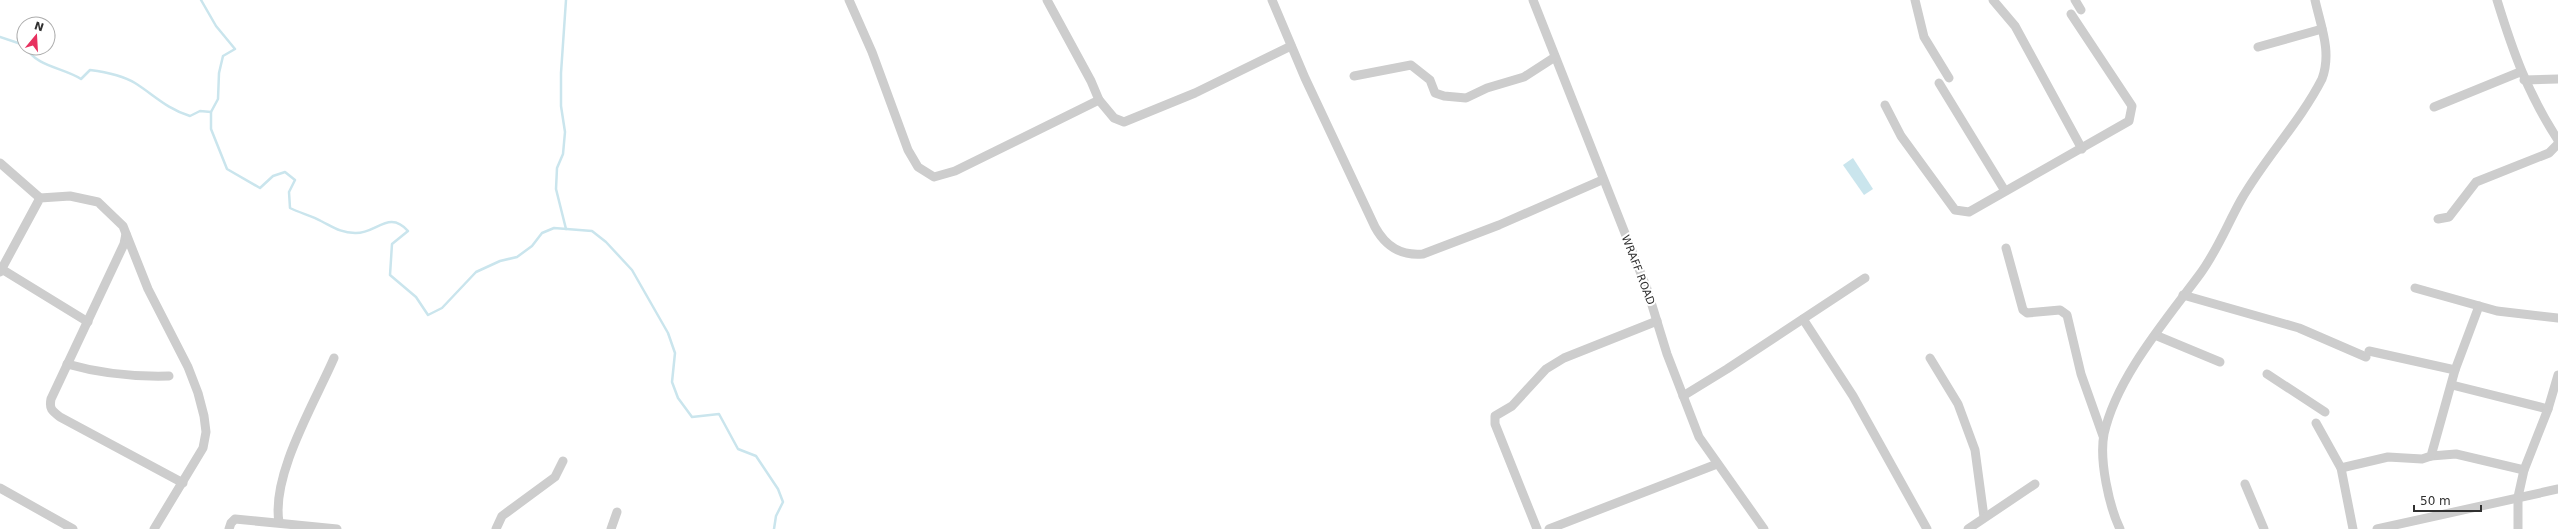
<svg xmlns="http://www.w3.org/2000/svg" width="2558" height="529" font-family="'DejaVu Sans',sans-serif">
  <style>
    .water { fill: #cae5ed }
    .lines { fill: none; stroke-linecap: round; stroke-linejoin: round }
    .stream { stroke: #cae5ed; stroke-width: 2.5 }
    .minor { stroke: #cdcdcd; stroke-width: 9 }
    .labels { text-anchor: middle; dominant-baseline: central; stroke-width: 4; stroke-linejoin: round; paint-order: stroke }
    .street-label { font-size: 11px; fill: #303030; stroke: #fff }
  </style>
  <rect width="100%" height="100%" fill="#fff"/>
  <path class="water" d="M 1853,158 L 1873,189 L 1864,195 L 1843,165 Z"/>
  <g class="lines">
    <g class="stream">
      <path d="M 201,0 L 216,26 L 235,49 L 223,56 L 219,73 L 218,99 L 211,112 L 211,129 L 227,169 L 260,188 L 273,176 L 285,172 L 295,180 L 289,192 L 290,208 C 300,213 312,216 321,221 C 333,227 341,233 355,233 C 376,234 389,209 408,231 L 392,244 L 390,275 L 416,297 L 428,315 L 442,308 L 476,272 L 500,261 L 517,257 L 532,246 L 542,233 L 554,228 L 592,231 L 606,242 L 632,270 L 668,333 L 675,353 L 672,382 L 678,398 L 692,417 L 719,414 L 738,449 L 756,456 L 778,489 L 783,502 L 776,516 L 774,529"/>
      <path d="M 566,0 L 561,73 L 561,106 L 565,132 L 563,154 L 557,168 L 556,189 L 566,229"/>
      <path d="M 0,37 L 24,45"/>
      <path d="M 27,48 C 35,66 64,68 81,79 L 90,70 C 105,72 122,75 135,83 C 154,95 167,109 190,116 L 200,111 L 211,112"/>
    </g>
    <g class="minor">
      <path d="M 849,0 L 872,52 L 908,150 L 918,167 L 934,177 L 955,171 L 1099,100 L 1091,81 L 1047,0"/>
      <path d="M 1272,0 L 1305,78 L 1375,227 C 1386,247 1401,256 1423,254 L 1499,225 L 1602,180"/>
      <path d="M 1533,0 L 1647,289 L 1667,354 L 1699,437 L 1764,529"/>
      <path d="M 1915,0 L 1924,37 L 1949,78"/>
      <path d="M 1993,0 L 2015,26 L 2082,149"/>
      <path d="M 2075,0 L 2081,10"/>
      <path d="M 2497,0 C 2513,52 2528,94 2558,140"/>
      <path d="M 2258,47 L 2322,29"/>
      <path d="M 1354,76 L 1411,65 L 1430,80 L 1435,93 L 1444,96 L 1466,98 L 1487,88 L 1524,77 L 1555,57"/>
      <path d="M 2524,80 L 2558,79"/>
      <path d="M 1939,83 L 2005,191"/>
      <path d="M 1099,100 L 1114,118 L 1124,122 L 1195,93 L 1291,46"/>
      <path d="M 1885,105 L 1901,136 L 1955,210 L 1969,212 L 2129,121 L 2132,106 L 2071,14"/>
      <path d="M 2434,107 L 2520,72"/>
      <path d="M 0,163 L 40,198"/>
      <path d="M 2438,219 L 2449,217 L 2476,182 L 2549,153 L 2558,144"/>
      <path d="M 126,234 L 124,244 L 51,399 C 49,409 52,411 60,417 L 183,483"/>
      <path d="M 2006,248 L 2023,310 L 2027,313 L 2060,310 L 2067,315 L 2081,374 L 2103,436"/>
      <path d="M 0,268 L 88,322"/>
      <path d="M 0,272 L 40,198 L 70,196 L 98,202 L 123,226 L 148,289 L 188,367 L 198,393 L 204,416 L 206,432 L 203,448 L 154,529"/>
      <path d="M 2415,288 L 2497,311 L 2558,318"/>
      <path d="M 2183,295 L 2299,328 L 2366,357"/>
      <path d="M 1803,319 L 1853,396 L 1927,529"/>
      <path d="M 2155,335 L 2220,362"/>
      <path d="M 2369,351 L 2455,370"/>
      <path d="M 1930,358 L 1958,404 L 1975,450 L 1984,517"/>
      <path d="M 67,364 C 102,374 133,377 169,376"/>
      <path d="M 2267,374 L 2325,412"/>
      <path d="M 2452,385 L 2548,409"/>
      <path d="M 1683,396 L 1727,369 L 1865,278"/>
      <path d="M 2316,423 L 2341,468 L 2353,529"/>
      <path d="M 2431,456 L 2456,454 L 2524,470"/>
      <path d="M 2341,468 L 2388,457 L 2422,459 L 2431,456 L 2455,370 L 2479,306"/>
      <path d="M 2245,484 L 2264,529"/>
      <path d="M 0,488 L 73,529"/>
      <path d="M 279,522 C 271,475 315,402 334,358"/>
      <path d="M 229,529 L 231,523 L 235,519 L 337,529"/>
      <path d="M 496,529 L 502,516 L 555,477 L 563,461"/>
      <path d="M 611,529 L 617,512"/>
      <path d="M 1537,529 L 1495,424 L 1495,416 L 1512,406 L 1546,369 L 1564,358 L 1657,321"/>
      <path d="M 1549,529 L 1717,464"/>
      <path d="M 1968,529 L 2035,484"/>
      <path d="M 2120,529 C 2109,506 2099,460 2104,434 C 2116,378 2166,320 2200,274 C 2217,251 2227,225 2241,200 C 2265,158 2300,122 2322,79 C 2332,52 2321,27 2315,0"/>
      <path d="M 2377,529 L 2558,489"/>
      <path d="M 2518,529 L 2518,497 L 2524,470 L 2548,409 L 2558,375"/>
    </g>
  </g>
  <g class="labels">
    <g class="street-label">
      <text transform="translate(1638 270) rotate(69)">WRAFF ROAD</text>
    </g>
  </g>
  <g transform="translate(36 36) rotate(18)"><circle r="19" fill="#ffffff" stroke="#acacac"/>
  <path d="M0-3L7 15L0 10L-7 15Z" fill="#e7315f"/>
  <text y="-6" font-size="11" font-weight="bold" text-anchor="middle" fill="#303030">N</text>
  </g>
  <path d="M2414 505v6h67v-6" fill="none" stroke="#303030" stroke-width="2"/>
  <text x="2420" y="505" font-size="12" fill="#303030" stroke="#ffffff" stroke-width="3" paint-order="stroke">50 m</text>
</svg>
